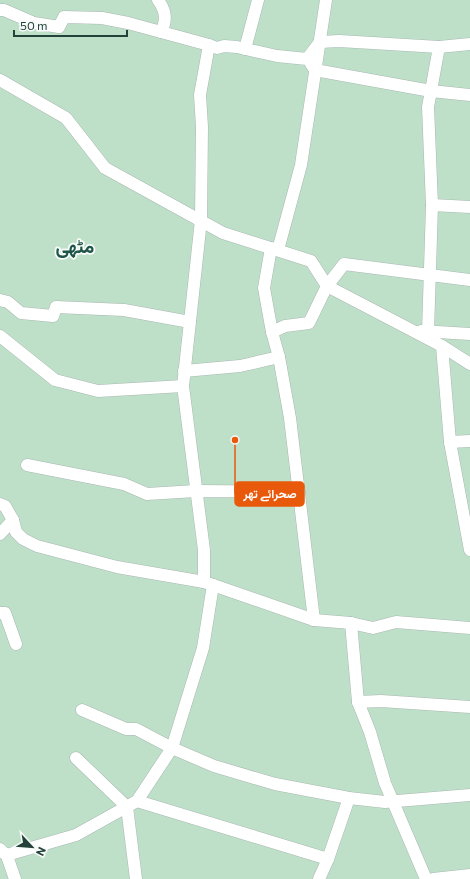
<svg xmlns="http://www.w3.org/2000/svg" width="470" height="879" font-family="Commissioner,Vazirmatn,sans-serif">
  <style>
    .green { fill: #bfe0c8 }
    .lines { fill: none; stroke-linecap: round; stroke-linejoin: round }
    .street-casing { stroke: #a8b8b2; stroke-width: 13 }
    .secondary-casing { stroke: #a4bbb3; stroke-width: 13 }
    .street { stroke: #fff; stroke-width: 12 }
    .secondary { stroke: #fff; stroke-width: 12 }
    .labels { text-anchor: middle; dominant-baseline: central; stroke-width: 3.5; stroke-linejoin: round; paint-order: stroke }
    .town-label { font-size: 19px; font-weight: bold; fill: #1f5548; stroke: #f7fbf9 }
    .leader { fill: none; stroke: #e8590c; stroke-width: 1.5 }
    .callout-dot { fill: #e8590c; stroke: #f7fbf9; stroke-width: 1.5 }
    .callout { fill: #e8590c; stroke: #e8590c; stroke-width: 1.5 }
    .callout-label { font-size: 12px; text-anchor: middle; font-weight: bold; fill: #fff }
  </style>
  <rect width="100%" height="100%" fill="#e6efeb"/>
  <rect class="green" x="0" y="0" width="470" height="879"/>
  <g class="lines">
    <g class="street-casing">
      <g id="street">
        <path d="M 158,0 C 166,11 167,20 161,32"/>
        <path d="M 0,10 L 4,10 L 34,23 L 59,27 L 64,17 L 102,18 L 128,23 L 209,45 L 200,95 L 202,127 L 201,220 L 183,386 L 204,550 L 204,582 L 213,585"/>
        <path d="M 245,49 L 258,0"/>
        <path d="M 311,64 L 315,70 L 431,91 L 470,95"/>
        <path d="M 0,80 L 66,118 L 105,168 L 223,233 L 311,261 L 327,286 L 442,346 L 470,364"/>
        <path d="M 432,205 L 470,207"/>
        <path d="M 271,248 L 264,288 L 272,332 L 279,357 L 290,418 L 314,620"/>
        <path d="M 278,250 L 301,165 L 326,0"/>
        <path d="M 0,300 L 8,302 L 21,313 L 53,316 L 56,307 L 124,310 L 190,322"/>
        <path d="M 421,331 L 470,334"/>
        <path d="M 272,332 L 285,326 L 309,323 L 327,286 L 344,264 L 470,280"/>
        <path d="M 428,332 L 432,205 L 428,107 L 439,47"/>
        <path d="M 0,336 L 55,380 L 98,391 L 183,386"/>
        <path d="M 442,346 L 450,442 L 470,550"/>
        <path d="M 184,371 L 240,366 L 279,357"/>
        <path d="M 450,442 L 470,441"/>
        <path d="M 27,465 L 124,484 L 147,494 L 196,491 L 299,492"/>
        <path d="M 0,504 L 5,506 L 13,520 L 16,532 L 23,539 L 37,546 L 117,567 L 204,582"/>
        <path d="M 0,534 L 13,520"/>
        <path d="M 0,613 L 5,613 L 16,644"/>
        <path d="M 351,623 L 358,702 L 370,732 L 385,783 L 426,879"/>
        <path d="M 358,702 L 381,701 L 470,707"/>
        <path d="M 82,710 L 126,729 L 136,729 L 172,748 L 214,766 L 275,784 L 349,798 L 385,802 L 470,795"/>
        <path d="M 76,758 L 127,807 L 136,879"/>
        <path d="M 137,801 L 328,859"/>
        <path d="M 0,849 L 7,856 L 15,879"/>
        <path d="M 7,856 L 10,854 L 76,835 L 137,801 L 172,748 L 203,648 L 213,585 L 314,620 L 351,623 L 373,628 L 396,622 L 470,628"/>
        <path d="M 319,879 L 328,859 L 349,798"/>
        <path d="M 433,879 L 470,875"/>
      </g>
    </g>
    <g class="secondary-casing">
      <path id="secondary" d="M 209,45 L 217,48 L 224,46 L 237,47 L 277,56 L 307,59 L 320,42 L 339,41 L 439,47 L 470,44"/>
    </g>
    <use href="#street" class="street"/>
    <use href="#secondary" class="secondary"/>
  </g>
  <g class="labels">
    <g class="town-label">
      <text x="75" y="245">مٹھی</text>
    </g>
  </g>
  <path class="leader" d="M235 440L235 494"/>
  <circle class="callout-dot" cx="235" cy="440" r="4"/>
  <rect class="callout" x="235" y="482" width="69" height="24" rx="4"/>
  <g class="callout-label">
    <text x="270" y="498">صحرائے تھر</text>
  </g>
  <g transform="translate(32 847) rotate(116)" stroke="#f7fbf9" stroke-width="3" paint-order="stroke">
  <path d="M0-3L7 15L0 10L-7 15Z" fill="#24423a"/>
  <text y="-6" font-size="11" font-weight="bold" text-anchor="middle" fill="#24423a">N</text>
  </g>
  <path d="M14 30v6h113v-6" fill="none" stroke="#24423a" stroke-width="2"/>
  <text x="20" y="30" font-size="12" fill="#24423a" stroke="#f7fbf9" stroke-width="3" paint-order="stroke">50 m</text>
</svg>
